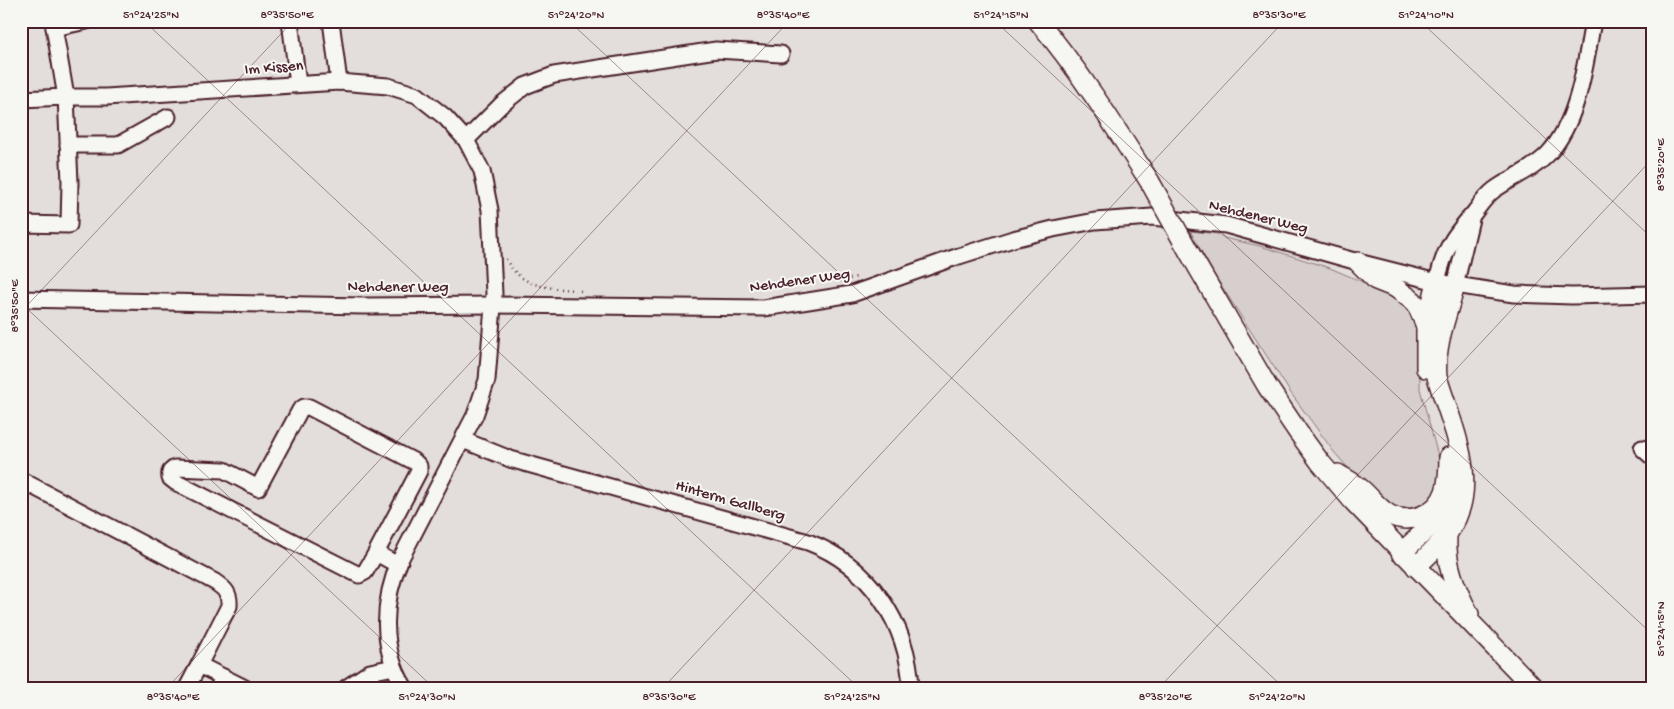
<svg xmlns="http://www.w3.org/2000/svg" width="1674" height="709" font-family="'Gochi Hand',sans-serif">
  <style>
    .built { fill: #e3dedc }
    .green { fill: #d7cfce; stroke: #90777c }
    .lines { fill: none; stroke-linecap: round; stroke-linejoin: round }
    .minor-casing { stroke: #4a1f2b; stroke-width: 19 }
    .major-casing { stroke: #4a1f2b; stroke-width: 22 }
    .path { stroke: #4a1f2b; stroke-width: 2.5; stroke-dasharray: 1 4; stroke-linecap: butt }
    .minor { stroke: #f6f6f2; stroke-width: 15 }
    .major { stroke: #f6f6f2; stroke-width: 19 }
    .major-bridge-casing { stroke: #4a1f2b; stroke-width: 22; stroke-linecap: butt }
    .major-bridge { stroke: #f6f6f2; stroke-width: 19 }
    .ticks { fill: none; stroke: #4a1f2b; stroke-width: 1; stroke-opacity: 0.45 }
    .labels { text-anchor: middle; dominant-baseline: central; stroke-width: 4; stroke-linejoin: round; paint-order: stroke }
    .street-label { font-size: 16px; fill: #4a1f2b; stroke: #f6f6f2 }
    .neatline { fill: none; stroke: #4a1f2b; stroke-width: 2 }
    .ticks-label { font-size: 12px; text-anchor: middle; fill: #4a1f2b }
  </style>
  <rect width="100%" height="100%" fill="#efedea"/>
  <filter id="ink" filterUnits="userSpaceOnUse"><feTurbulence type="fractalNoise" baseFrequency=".02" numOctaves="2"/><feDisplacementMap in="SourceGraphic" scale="10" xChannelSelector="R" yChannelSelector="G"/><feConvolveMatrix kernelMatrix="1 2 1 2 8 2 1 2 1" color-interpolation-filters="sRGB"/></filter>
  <g filter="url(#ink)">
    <rect class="built" x="21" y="21" width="1632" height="667"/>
    <path class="green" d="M 1190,231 L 1218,234 L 1224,238 L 1260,246 L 1330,268 L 1384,291 L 1411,310 L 1420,345 L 1420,389 L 1441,467 L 1440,488 L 1426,505 L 1410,512 L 1386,507 L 1370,493 L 1334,452 L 1290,392 L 1217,279 Z"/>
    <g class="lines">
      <g class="minor-casing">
        <g id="minor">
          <path d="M 53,21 L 66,97 L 106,97 L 339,82 L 388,86 L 417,95 L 445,117 L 466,140 L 482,171 L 490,210 L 494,294 L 487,380 L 475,415 L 401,558 C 382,600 380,649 405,688"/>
          <path d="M 290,21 L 298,84"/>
          <path d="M 331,21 L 339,82"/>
          <path d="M 54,28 L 87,21"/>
          <path d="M 21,99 L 66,97 L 70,182 L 69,225 L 21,224"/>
          <path d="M 466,140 L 501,105 L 525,86 L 554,75 L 716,50 L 781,54"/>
          <path d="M 68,145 L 118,145 L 168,117"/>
          <path d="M 1437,282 C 1444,250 1452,237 1474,213 C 1480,205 1486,196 1494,190 C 1512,177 1533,170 1548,154 C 1579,120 1585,65 1593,21"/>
          <path d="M 1455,286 L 1471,219"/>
          <path d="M 21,299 L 364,306 L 494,305 L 764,308 L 852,294 L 959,256 L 1013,239 L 1053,229 L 1095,221 L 1152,217 L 1226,225 L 1358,262 L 1437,282 L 1487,290 L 1514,294 L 1572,296 L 1653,294"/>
          <path d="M 463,440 L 510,459 L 808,542 C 869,565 908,623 911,688"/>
          <path d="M 1642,448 L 1653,458"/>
          <path d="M 21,480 L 215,582 C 225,589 230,593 229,606 L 199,665 L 223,677"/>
          <path d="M 376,553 L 419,471 L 419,466 L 415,462 L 309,407 L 304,407 L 300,410 L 258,488 L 224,470 L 175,468 C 170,471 169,472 170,478 L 175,482 L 359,575 L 365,572 L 376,553 L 398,565"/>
          <path d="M 187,688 L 199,665"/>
          <path d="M 218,688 L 223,677 L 245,688"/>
          <path d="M 346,688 L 370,672 L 394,667"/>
        </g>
      </g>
      <g class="major-casing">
        <g id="major">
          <path d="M 1038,21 C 1080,71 1115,127 1150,182"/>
          <path d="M 1189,252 L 1267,386 L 1298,432 L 1320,462 L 1353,501 L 1534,688"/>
          <path d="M 1358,262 L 1376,280 L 1396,288 L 1412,300 L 1418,307 L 1426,326"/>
          <path d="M 1426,368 L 1426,326 L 1437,282"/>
          <path d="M 1338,474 C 1346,479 1354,483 1361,489 C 1371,497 1378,509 1390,515 C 1411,525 1437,514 1445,492 C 1449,480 1449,469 1449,457"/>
          <path d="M 1447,535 C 1445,564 1455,588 1469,614"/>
          <path d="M 1401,553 L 1448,510 L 1455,494"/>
          <path d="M 1416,567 C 1426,557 1439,546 1447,534 C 1483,486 1452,427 1437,377 C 1434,347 1447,314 1455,286"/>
        </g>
      </g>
      <g class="path">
        <path d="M 506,259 C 522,290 551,287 581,291"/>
        <path d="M 840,281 L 857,277"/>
      </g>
      <use href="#minor" class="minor"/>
      <use href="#major" class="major"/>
      <g class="major-bridge-casing">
        <path id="major-bridge" d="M 1150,182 L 1189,252"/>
      </g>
      <use href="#major-bridge" class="major-bridge"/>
    </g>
  </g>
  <path class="ticks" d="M 144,21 L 859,688M 569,21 L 1284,688M 995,21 L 1653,635M 1420,21 L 1653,239M 21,303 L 434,688M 21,312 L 293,21M 167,688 L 789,21M 663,688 L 1284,21M 1159,688 L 1653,158"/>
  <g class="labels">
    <g class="street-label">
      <text transform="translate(274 69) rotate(-4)">Im Kissen</text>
      <text transform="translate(1258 218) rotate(14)">Nehdener Weg</text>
      <text transform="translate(800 282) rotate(-8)">Nehdener Weg</text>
      <text x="398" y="288">Nehdener Weg</text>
      <text transform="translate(730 502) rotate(16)">Hinterm Gallberg</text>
    </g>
  </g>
  <rect width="1674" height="709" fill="none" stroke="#f6f6f2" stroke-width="55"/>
  <rect x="28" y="28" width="1618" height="654" class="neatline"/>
  <g class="ticks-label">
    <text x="151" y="18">51°24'25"N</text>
    <text x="287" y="18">8°35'50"E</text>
    <text x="576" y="18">51°24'20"N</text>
    <text x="783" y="18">8°35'40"E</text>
    <text x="1001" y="18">51°24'15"N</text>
    <text x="1279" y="18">8°35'30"E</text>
    <text x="1426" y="18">51°24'10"N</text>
    <text transform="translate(1660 165) rotate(-90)" y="4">8°35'20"E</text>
    <text transform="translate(14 306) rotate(-90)" y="4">8°35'50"E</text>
    <text transform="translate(1660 629) rotate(-90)" y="4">51°24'15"N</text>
    <text x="173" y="700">8°35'40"E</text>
    <text x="427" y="700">51°24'30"N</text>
    <text x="669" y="700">8°35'30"E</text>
    <text x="852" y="700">51°24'25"N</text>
    <text x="1165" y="700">8°35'20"E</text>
    <text x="1277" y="700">51°24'20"N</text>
  </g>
</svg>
